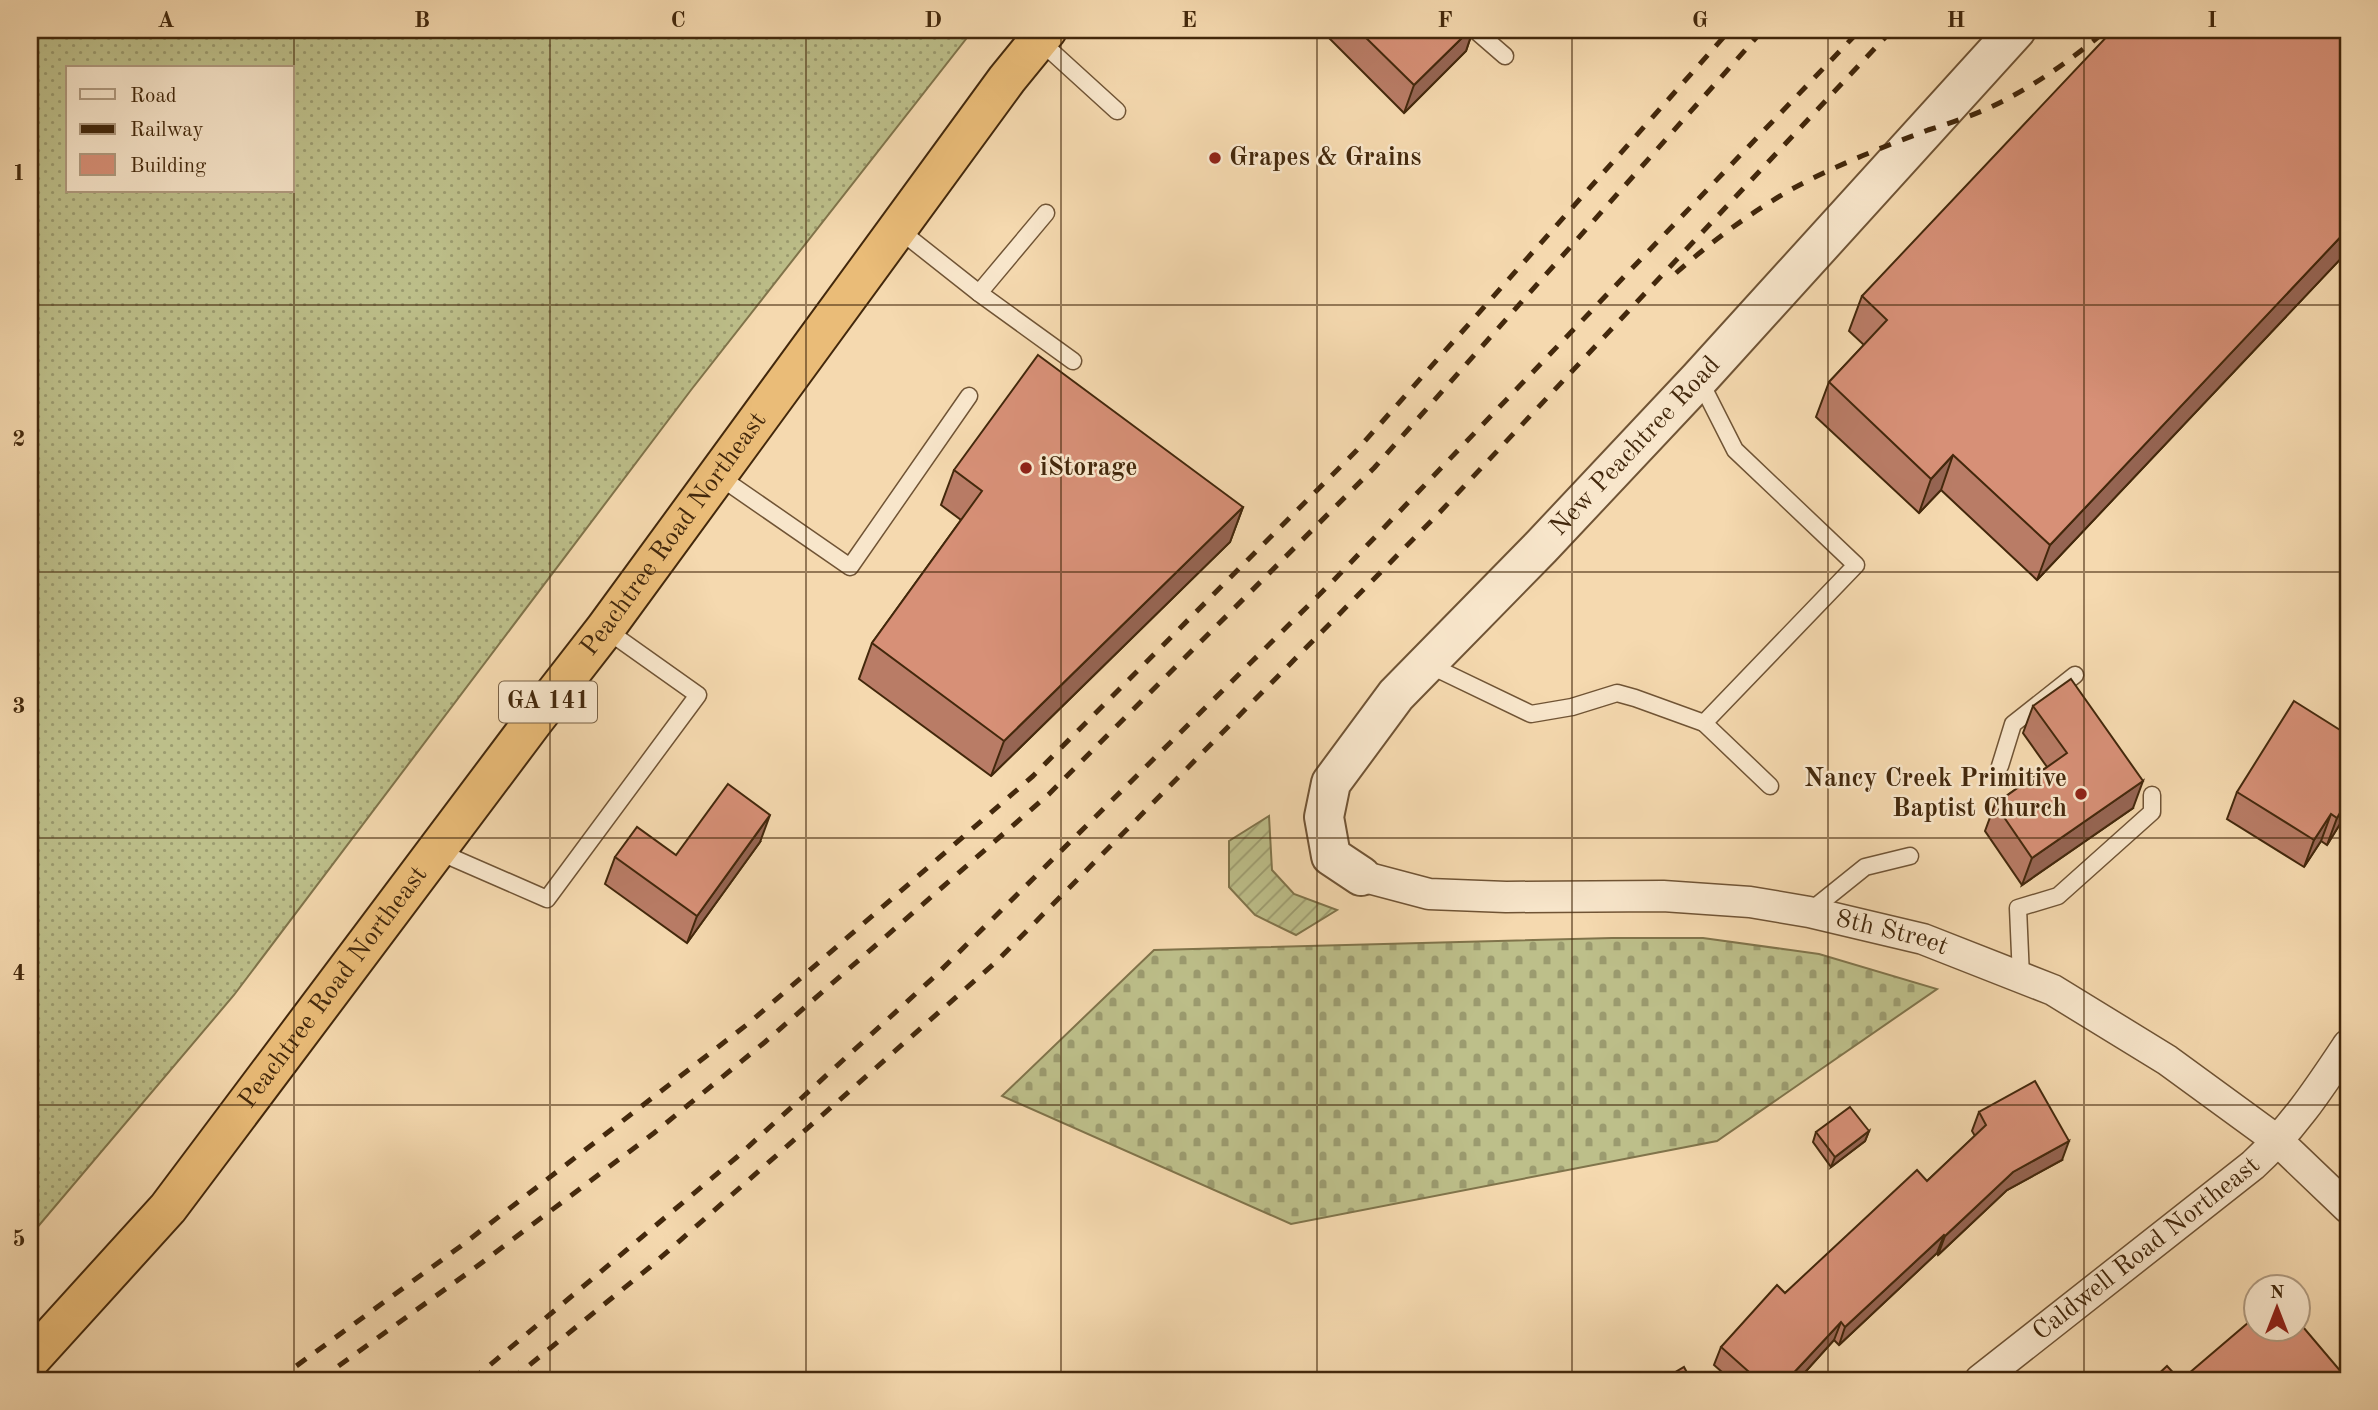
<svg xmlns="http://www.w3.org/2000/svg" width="2378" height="1410" font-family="'Old Standard TT',serif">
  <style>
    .grass { fill: url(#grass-dots); stroke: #80744b; stroke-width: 2; fill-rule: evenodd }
    .cemetery { fill: url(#cemetery-stones); stroke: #80744b; stroke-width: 2 }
    .garden { fill: url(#garden-furrows); stroke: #80744b; stroke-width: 2 }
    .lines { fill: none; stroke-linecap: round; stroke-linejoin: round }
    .service-casing { stroke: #705435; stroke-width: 19 }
    .minor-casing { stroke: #705435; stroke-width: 33 }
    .tertiary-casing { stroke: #705435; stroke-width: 42 }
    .trunk-casing { stroke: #43280c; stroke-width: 42 }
    .service { stroke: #f8e6cb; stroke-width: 16 }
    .minor { stroke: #f8e6cb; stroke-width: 30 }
    .tertiary { stroke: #f8e6cb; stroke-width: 38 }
    .trunk { stroke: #eabc78; stroke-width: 38 }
    .rail { stroke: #43280c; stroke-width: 5; stroke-dasharray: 12 12; stroke-linecap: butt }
    .wall { fill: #b97c66; stroke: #43280c; stroke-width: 2 }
    .shaded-wall { fill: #966553; stroke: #43280c; stroke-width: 2 }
    .building { fill: #d79077; stroke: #43280c; stroke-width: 2 }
    .grid { fill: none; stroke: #43280c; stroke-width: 2; stroke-opacity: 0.55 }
    .poi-dot { fill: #8f2418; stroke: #f8e6cb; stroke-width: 2.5 }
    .labels { text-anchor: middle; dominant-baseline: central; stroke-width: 5; stroke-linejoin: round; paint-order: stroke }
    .shield { fill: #f8e6cb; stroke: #796145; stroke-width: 2 }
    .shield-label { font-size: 24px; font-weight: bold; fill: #43280c }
    .poi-label { font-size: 26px; font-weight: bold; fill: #43280c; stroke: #f8e6cb; text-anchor: start }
    .street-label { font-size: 26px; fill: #43280c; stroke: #f8e6cb }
    .neatline { fill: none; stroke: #43280c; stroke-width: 2.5 }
    .grid-label { font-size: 23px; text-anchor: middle; font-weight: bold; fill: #43280c }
  </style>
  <defs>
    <pattern id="grass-dots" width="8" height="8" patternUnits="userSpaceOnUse" patternTransform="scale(1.75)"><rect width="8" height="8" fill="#bdbf8a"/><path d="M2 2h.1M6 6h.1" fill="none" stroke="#9b9b6f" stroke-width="1.8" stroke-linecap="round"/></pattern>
    <pattern id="cemetery-stones" width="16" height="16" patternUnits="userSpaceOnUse" patternTransform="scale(1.75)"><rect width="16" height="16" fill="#bdbf8a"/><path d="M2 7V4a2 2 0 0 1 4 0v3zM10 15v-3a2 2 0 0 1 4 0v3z" fill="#9b9b6f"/></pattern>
    <pattern id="garden-furrows" width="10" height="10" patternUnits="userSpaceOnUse" patternTransform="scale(1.75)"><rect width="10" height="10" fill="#bdbf8a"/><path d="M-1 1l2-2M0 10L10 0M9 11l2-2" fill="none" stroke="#9b9b6f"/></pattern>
  </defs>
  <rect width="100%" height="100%" fill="#f5d9af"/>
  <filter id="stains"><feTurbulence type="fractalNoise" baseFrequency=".00286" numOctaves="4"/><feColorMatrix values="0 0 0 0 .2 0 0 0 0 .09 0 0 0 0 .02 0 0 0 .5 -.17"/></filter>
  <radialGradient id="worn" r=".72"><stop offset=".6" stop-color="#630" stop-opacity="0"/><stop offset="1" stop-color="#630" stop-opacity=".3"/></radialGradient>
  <path class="grass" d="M 30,30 L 973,30 L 691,390 L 234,995 L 30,1236 ZM 68,68 L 292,68 L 292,191 L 68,191 Z"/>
  <path class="cemetery" d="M 1612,938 L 1703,938 L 1819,954 L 1937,989 L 1717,1141 L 1291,1224 L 1002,1096 L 1154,950 Z"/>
  <path class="garden" d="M 1269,816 L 1272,870 L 1294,894 L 1337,910 L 1296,935 L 1255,915 L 1229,887 L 1229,841 Z"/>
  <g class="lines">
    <g class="service-casing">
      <g id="service">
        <path d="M 1475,30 L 1505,56"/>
        <path d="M 1039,40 L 1117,111"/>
        <path d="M 898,229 L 979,293 L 1046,213"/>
        <path d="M 979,293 L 1073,361"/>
        <path d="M 1699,379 L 1735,450 L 1856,565 L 1704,723 L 1770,786"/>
        <path d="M 717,475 L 850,567 L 969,396"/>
        <path d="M 1427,664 L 1531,714 L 1572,707 L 1617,693 L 1635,698 L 1704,723"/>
        <path d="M 2000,766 L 2013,724 L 2075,675"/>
        <path d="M 437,851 L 547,899 L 698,695 L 605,629"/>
        <path d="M 1809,912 L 1865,867 L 1910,856"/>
        <path d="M 2021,977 L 2018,908 L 2058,896 L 2152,812 L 2152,795"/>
      </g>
    </g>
    <g class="minor-casing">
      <g id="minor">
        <path id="s1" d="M 1361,876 L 1429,894 L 1506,897 L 1663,896 L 1750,902 L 1809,912 L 1923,939 L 2053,990 L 2167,1060 L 2278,1141 L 2348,1208"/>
        <path id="s2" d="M 1980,1380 L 2253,1165 C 2293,1128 2318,1090 2348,1045"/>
      </g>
    </g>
    <g class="tertiary-casing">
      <g id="tertiary">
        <path id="s3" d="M 1361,876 L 1331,856 L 1324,817 L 1331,783 L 1396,695 L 1541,547 L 1699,379 L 2016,30"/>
      </g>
    </g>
    <g class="trunk-casing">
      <g id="trunk">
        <path id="s4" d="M 30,1360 L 168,1208 L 535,719 L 605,629 L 1007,79 L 1047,30"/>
      </g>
    </g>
    <use href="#service" class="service"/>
    <use href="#minor" class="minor"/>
    <use href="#tertiary" class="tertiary"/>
    <use href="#trunk" class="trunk"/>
    <g class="rail">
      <path d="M 1676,273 C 1712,241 1750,213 1792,189 C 1834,166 1883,147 1928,130 C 1950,123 1972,116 1993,106 C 2035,86 2072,59 2107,30"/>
      <path d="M 277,1380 L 461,1246 L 749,1023 L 1033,776 L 1357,450 L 1730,30"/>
      <path d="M 319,1380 L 476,1267 L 654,1133 L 765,1042 L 1049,794 L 1374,468 L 1763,30"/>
      <path d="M 472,1380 L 737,1157 L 934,977 L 1333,581 L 1860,30"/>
      <path d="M 511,1380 L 650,1267 L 997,961 L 1440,512 L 1892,30"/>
    </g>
  </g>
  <g class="wall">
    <path d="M 1328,30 L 1473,30 L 1466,51 L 1404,113 L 1326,35 Z"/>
    <path d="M 2348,30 L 2348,251 L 2037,580 L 1941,490 L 1919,513 L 1816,417 L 1829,382 L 1864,345 L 1849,331 L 1862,296 Z"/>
    <path d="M 954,470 L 1243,507 L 1230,542 L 991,776 L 859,679 L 872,643 L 961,520 L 941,505 Z"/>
    <path d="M 2033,706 L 2133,808 L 2022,885 L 1985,831 L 1995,804 L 2047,767 L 2023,733 Z"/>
    <path d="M 2348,735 L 2348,811 L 2327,845 L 2321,841 L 2304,867 L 2227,819 L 2237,792 Z"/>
    <path d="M 760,842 L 687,943 L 605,884 L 615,857 L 676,855 Z"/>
    <path d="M 1979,1112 L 2062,1160 L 2007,1190 L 1938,1255 L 1937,1253 L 1839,1345 L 1834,1340 L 1798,1380 L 1731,1380 L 1714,1365 L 1721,1347 L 1785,1293 L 1927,1181 L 1975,1136 L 1972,1131 Z"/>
    <path d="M 1869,1131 L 1865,1141 L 1831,1167 L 1813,1142 L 1816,1132 Z"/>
  </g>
  <g class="shaded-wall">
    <path d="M 1470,30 L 1473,30 L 1466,51 L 1404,113 L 1414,85 Z"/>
    <path d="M 2348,229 L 2348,251 L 2037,580 L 2050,545 Z"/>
    <path d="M 1953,455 L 1941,490 L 1919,513 L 1931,479 Z"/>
    <path d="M 1243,507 L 1230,542 L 991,776 L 1004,741 Z"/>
    <path d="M 2143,781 L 2133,808 L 2022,885 L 2032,858 Z"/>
    <path d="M 2348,799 L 2348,811 L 2327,845 L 2337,818 Z"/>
    <path d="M 2331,814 L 2321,841 L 2304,867 L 2314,840 Z"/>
    <path d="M 770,815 L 760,842 L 687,943 L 697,916 Z"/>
    <path d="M 1869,1131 L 1865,1141 L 1831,1167 L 1835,1157 Z"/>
    <path d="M 2069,1141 L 2062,1160 L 2007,1190 L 1938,1255 L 1945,1236 L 2013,1172 Z"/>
    <path d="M 1944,1235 L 1937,1253 L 1839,1345 L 1845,1327 Z"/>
    <path d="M 1841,1322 L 1834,1340 L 1798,1380 L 1787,1380 Z"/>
  </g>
  <g class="building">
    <path d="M 1358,30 L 1470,30 L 1414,85 Z"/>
    <path d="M 2113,30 L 2348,30 L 2348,229 L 2050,545 L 1953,455 L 1931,479 L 1829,382 L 1887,320 L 1862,296 Z"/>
    <path d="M 1038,355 L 1243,507 L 1004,741 L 872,643 L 982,491 L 954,470 Z"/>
    <path d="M 2071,679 L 2143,781 L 2032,858 L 1995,804 L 2067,753 L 2033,706 Z"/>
    <path d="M 2294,701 L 2348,735 L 2348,799 L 2337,818 L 2331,814 L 2314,840 L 2237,792 Z"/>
    <path d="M 728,784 L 770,815 L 697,916 L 615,857 L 637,827 L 676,855 Z"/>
    <path d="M 2035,1081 L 2069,1141 L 2013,1172 L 1945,1236 L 1944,1235 L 1845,1327 L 1841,1322 L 1787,1380 L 1758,1380 L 1721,1347 L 1777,1285 L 1785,1293 L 1917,1170 L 1927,1181 L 1986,1125 L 1979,1112 Z"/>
    <path d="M 1850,1107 L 1869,1131 L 1835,1157 L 1816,1132 Z"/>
    <path d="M 2256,1316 L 2256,1329 L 2298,1329 L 2298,1321 L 2348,1380 L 2181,1380 Z"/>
    <path d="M 2167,1366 L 2180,1380 L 2152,1380 Z"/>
    <path d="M 1684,1367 L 1691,1380 L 1662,1380 Z"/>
  </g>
  <path class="grid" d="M 294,30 L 294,1380M 550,30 L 550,1380M 806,30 L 806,1380M 1061,30 L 1061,1380M 1317,30 L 1317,1380M 1572,30 L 1572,1380M 1828,30 L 1828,1380M 2084,30 L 2084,1380M 30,305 L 2348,305M 30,572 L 2348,572M 30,838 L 2348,838M 30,1105 L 2348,1105"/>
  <g class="poi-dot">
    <circle cx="1215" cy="158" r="7"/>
    <circle cx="1026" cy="468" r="7"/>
    <circle cx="2081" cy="794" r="7"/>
  </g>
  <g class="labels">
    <rect class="shield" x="499" y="681.5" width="98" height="41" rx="5"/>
    <g class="shield-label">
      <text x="548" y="702">GA 141</text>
    </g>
    <g class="poi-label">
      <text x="1229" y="158">Grapes &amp; Grains</text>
      <text x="1040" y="468">iStorage</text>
      <text x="2067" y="779" text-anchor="end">Nancy Creek Primitive<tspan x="2067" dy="30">Baptist Church</tspan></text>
    </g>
    <g class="street-label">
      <text stroke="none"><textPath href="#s3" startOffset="565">New Peachtree Road</textPath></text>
      <text stroke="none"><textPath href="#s4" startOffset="1048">Peachtree Road Northeast</textPath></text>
      <text stroke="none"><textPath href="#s1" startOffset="537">8th Street</textPath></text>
      <text stroke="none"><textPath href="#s4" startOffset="481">Peachtree Road Northeast</textPath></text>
      <text stroke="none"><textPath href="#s2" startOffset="212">Caldwell Road Northeast</textPath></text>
    </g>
  </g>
  <rect width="2378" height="1410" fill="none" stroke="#f5d9af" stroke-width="77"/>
  <rect x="66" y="66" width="228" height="126" fill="#f8e6cb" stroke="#b09a7f" stroke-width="2"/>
  <rect x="80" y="89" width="35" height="10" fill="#f8e6cb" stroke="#b09a7f" stroke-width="2"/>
  <text x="130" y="102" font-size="21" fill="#43280c">Road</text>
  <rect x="80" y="124" width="35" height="10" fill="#43280c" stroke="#b09a7f" stroke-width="2"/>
  <text x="130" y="136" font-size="21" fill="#43280c">Railway</text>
  <rect x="80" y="154" width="35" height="21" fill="#d79077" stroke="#b09a7f" stroke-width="2"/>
  <text x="130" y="172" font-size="21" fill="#43280c">Building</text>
  <g transform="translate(2277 1308)"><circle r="33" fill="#f8e6cb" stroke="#b09a7f" stroke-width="2"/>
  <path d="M0-5L12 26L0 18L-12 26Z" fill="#8f2418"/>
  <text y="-10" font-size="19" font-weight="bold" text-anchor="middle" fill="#43280c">N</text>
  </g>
  <rect x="38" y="38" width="2302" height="1334" class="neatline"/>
  <g class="grid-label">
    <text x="166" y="27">A</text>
    <text x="422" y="27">B</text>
    <text x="678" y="27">C</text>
    <text x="933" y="27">D</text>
    <text x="1189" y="27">E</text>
    <text x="1445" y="27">F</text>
    <text x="1700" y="27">G</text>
    <text x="1956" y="27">H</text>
    <text x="2212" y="27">I</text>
    <text x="19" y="180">1</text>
    <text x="19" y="446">2</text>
    <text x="19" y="713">3</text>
    <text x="19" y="980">4</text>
    <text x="19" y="1246">5</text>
  </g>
  <rect width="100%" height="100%" filter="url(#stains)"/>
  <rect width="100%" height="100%" fill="url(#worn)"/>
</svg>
